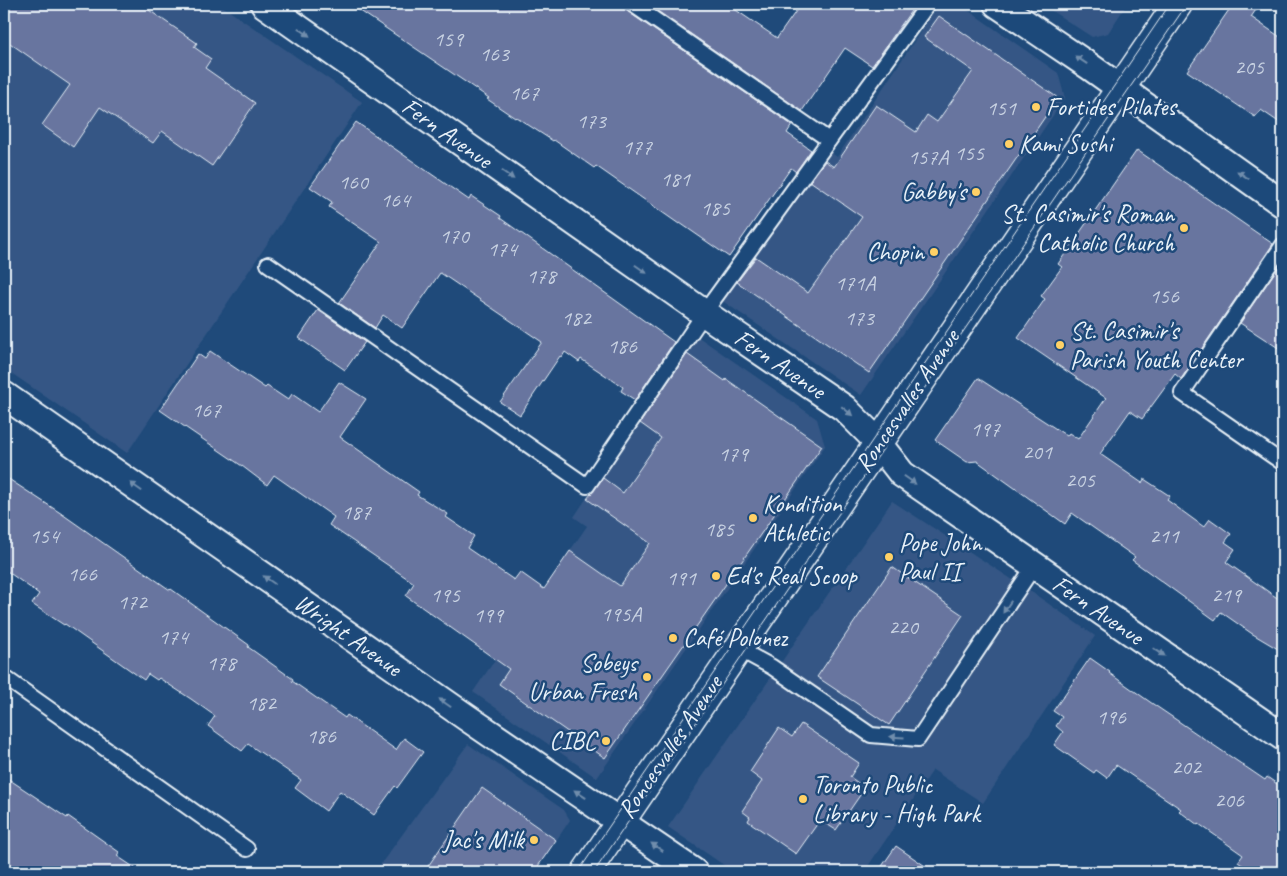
<svg xmlns="http://www.w3.org/2000/svg" width="1287" height="876" font-family="Caveat,sans-serif">
  <style>
    .built { fill: #355785 }
    .building { fill: #68749f; stroke: #e8f1f8 }
    .lines { fill: none; stroke-linecap: round; stroke-linejoin: round }
    .lane-casing { stroke: #e8f1f8; stroke-width: 18 }
    .street-casing { stroke: #e8f1f8; stroke-width: 30 }
    .secondary-casing { stroke: #e8f1f8; stroke-width: 31 }
    .lane { stroke: #1f4a7a; stroke-width: 14 }
    .street { stroke: #1f4a7a; stroke-width: 26 }
    .secondary { stroke: #1f4a7a; stroke-width: 28 }
    .tram { stroke: #e8f1f8; stroke-width: 1 }
    .oneway { fill: #6f8dac }
    .poi-dot { fill: #ffd166; stroke: #1f4a7a; stroke-width: 2 }
    .labels { text-anchor: middle; dominant-baseline: central; stroke-width: 5; stroke-linejoin: round; paint-order: stroke }
    .number-label { font-size: 22px; fill: #c8d2e2 }
    .poi-label { font-size: 25px; fill: #e8f1f8; stroke: #1f4a7a; text-anchor: start }
    .street-label { font-size: 25px; fill: #e8f1f8; stroke: #1f4a7a }
  </style>
  <rect width="100%" height="100%" fill="#1f4a7a"/>
  <filter id="ink" filterUnits="userSpaceOnUse"><feTurbulence type="fractalNoise" baseFrequency=".02" numOctaves="2"/><feDisplacementMap in="SourceGraphic" scale="10" xChannelSelector="R" yChannelSelector="G"/><feConvolveMatrix kernelMatrix="1 2 1 2 8 2 1 2 1" color-interpolation-filters="sRGB"/></filter>
  <g filter="url(#ink)">
    <g class="built">
      <path d="M 4,4 L 219,4 L 362,102 L 127,453 L 4,368 Z"/>
      <path d="M 939,4 L 959,4 L 1058,73 L 1065,98 L 861,395 L 721,300 L 828,150 L 837,157 Z"/>
      <path d="M 1041,4 L 1127,4 L 1108,33 L 1092,37 Z"/>
      <path d="M 697,336 L 817,419 L 825,446 L 597,778 L 473,692 L 587,526 L 574,517 L 668,376 Z"/>
      <path d="M 892,501 L 1033,593 L 1095,636 L 983,803 L 933,770 L 864,872 L 734,872 L 668,827 Z"/>
      <path d="M 468,744 L 564,810 L 570,820 L 535,872 L 375,872 Z"/>
    </g>
    <g class="building">
      <path d="M 4,4 L 140,4 L 197,43 L 194,47 L 211,59 L 205,68 L 255,103 L 212,166 L 162,131 L 153,143 L 100,107 L 73,147 L 42,125 L 70,85 L 4,39 Z"/>
      <path d="M 350,4 L 623,4 L 627,11 L 792,125 L 787,133 L 811,150 L 796,172 L 791,168 L 729,257 L 680,223 L 679,224 L 596,166 L 594,168 L 554,140 L 553,141 L 516,117 L 515,118 L 487,99 L 489,98 Z"/>
      <path d="M 647,4 L 727,4 L 777,38 L 801,4 L 916,4 L 872,66 L 845,48 L 802,111 Z"/>
      <path d="M 1233,4 L 1260,4 L 1251,17 L 1283,39 L 1283,125 L 1261,110 L 1255,117 L 1187,71 Z"/>
      <path d="M 939,16 L 1058,98 L 869,373 L 737,282 L 756,257 L 808,293 L 862,217 L 810,181 L 825,161 L 834,167 L 876,105 L 916,132 L 927,115 L 937,122 L 973,71 L 924,37 Z"/>
      <path d="M 356,122 L 469,200 L 471,196 L 501,216 L 500,218 L 674,342 L 635,400 L 621,391 L 623,387 L 581,359 L 579,362 L 565,352 L 562,357 L 560,356 L 520,415 L 500,402 L 542,342 L 442,274 L 440,273 L 402,328 L 383,315 L 375,328 L 339,303 L 381,242 L 329,207 L 332,202 L 310,187 Z"/>
      <path d="M 1137,150 L 1273,244 L 1181,379 L 1175,374 L 1142,419 L 1130,411 L 1100,454 L 1142,483 L 1144,479 L 1170,496 L 1167,500 L 1204,527 L 1210,519 L 1231,534 L 1225,542 L 1235,549 L 1226,562 L 1283,602 L 1283,652 L 1251,633 L 1221,612 L 1215,620 L 1132,560 L 1135,557 L 1072,513 L 1065,524 L 977,461 L 967,462 L 935,440 L 978,378 L 1067,436 L 1069,433 L 1078,439 L 1106,398 L 1018,338 L 1045,299 L 1041,296 L 1062,267 L 1058,264 Z"/>
      <path d="M 1283,260 L 1283,351 L 1240,323 Z"/>
      <path d="M 318,310 L 365,342 L 345,370 L 299,338 Z"/>
      <path d="M 210,351 L 265,388 L 267,386 L 288,400 L 292,394 L 318,412 L 339,382 L 366,399 L 340,437 L 419,492 L 417,495 L 448,514 L 446,517 L 474,536 L 467,548 L 514,580 L 520,572 L 544,589 L 570,551 L 620,586 L 650,543 L 587,499 L 603,478 L 623,493 L 661,438 L 640,423 L 687,354 L 725,381 L 726,379 L 822,446 L 605,758 L 499,684 L 509,669 L 406,596 L 414,583 L 329,525 L 334,517 L 274,475 L 267,485 L 242,466 L 160,410 L 198,354 L 205,359 Z"/>
      <path d="M 4,476 L 62,514 L 170,590 L 171,589 L 249,645 L 248,647 L 293,679 L 292,681 L 345,718 L 347,715 L 396,750 L 404,738 L 423,752 L 397,788 L 395,786 L 374,815 L 340,791 L 326,811 L 295,788 L 301,780 L 248,744 L 242,751 L 208,726 L 215,716 L 191,699 L 159,678 L 157,680 L 148,674 L 144,680 L 65,624 L 64,625 L 32,604 L 39,594 L 4,569 Z"/>
      <path d="M 892,567 L 963,615 L 889,725 L 817,677 Z"/>
      <path d="M 1090,658 L 1110,672 L 1109,673 L 1150,702 L 1265,780 L 1267,777 L 1283,788 L 1283,872 L 1252,872 L 1238,862 L 1243,855 L 1199,824 L 1198,825 L 1179,811 L 1181,809 L 1116,765 L 1107,778 L 1096,770 L 1094,773 L 1054,745 L 1063,732 L 1056,726 L 1062,717 L 1053,711 Z"/>
      <path d="M 801,724 L 859,763 L 850,777 L 865,788 L 836,830 L 820,820 L 796,854 L 748,821 L 750,817 L 742,811 L 762,781 L 750,772 L 779,728 L 792,737 Z"/>
      <path d="M 4,776 L 67,818 L 68,816 L 119,852 L 117,856 L 141,872 L 4,872 Z"/>
      <path d="M 482,788 L 556,840 L 534,872 L 424,872 Z"/>
      <path d="M 896,846 L 934,872 L 878,872 Z"/>
    </g>
    <g class="lines">
      <g class="lane-casing">
        <g id="lane">
          <path d="M 632,4 L 829,140"/>
          <path d="M 1283,245 L 1182,393 L 1283,463"/>
          <path d="M 268,264 L 587,486 L 714,299 L 928,4"/>
          <path d="M 737,648 L 772,667 L 871,735 L 918,739 L 1034,566"/>
          <path d="M 4,677 L 247,849"/>
        </g>
      </g>
      <g class="street-casing">
        <g id="street">
          <path d="M 264,4 L 704,313 L 844,408 L 874,438 L 902,474 L 1283,737"/>
          <path d="M 997,4 L 1089,66 L 1283,204"/>
          <path d="M 4,395 L 466,717 L 694,872"/>
        </g>
      </g>
      <g class="secondary-casing">
        <path id="secondary" d="M 586,872 L 1178,4"/>
      </g>
      <use href="#lane" class="lane"/>
      <use href="#street" class="street"/>
      <use href="#secondary" class="secondary"/>
      <g class="tram">
        <path d="M 578,872 L 1170,4"/>
        <path d="M 594,872 L 1187,4"/>
      </g>
    </g>
    <defs><path id="oneway-solid" d="M-6-.8H1V-3.2L6.5 0L1 3.2V.8H-6Z" transform="scale(1.25)"/></defs>
    <g class="oneway">
      <use href="#oneway-solid" transform="translate(304 32) rotate(35)"/>
      <use href="#oneway-solid" transform="translate(1081 60) rotate(-146)"/>
      <use href="#oneway-solid" transform="translate(508 175) rotate(35)"/>
      <use href="#oneway-solid" transform="translate(1243 175) rotate(-146)"/>
      <use href="#oneway-solid" transform="translate(641 269) rotate(35)"/>
      <use href="#oneway-solid" transform="translate(847 411) rotate(40)"/>
      <use href="#oneway-solid" transform="translate(910 480) rotate(35)"/>
      <use href="#oneway-solid" transform="translate(136 487) rotate(-145)"/>
      <use href="#oneway-solid" transform="translate(269 580) rotate(-145)"/>
      <use href="#oneway-solid" transform="translate(1007 607) rotate(124)"/>
      <use href="#oneway-solid" transform="translate(1159 652) rotate(34)"/>
      <use href="#oneway-solid" transform="translate(445 703) rotate(-145)"/>
      <use href="#oneway-solid" transform="translate(897 737) rotate(-176)"/>
      <use href="#oneway-solid" transform="translate(580 794) rotate(-146)"/>
      <use href="#oneway-solid" transform="translate(657 847) rotate(-147)"/>
    </g>
  </g>
  <g class="poi-dot">
    <circle cx="1036" cy="107" r="5"/>
    <circle cx="1009" cy="144" r="5"/>
    <circle cx="976" cy="192" r="5"/>
    <circle cx="1184" cy="228" r="5"/>
    <circle cx="934" cy="252" r="5"/>
    <circle cx="1060" cy="345" r="5"/>
    <circle cx="753" cy="518" r="5"/>
    <circle cx="889" cy="557" r="5"/>
    <circle cx="716" cy="576" r="5"/>
    <circle cx="673" cy="638" r="5"/>
    <circle cx="647" cy="677" r="5"/>
    <circle cx="606" cy="741" r="5"/>
    <circle cx="803" cy="799" r="5"/>
    <circle cx="534" cy="840" r="5"/>
  </g>
  <g class="labels">
    <g class="number-label">
      <text x="448" y="39">159</text>
      <text x="494" y="54">163</text>
      <text x="1249" y="67">205</text>
      <text x="524" y="93">167</text>
      <text x="1001" y="108">151</text>
      <text x="591" y="121">173</text>
      <text x="637" y="147">177</text>
      <text x="969" y="153">155</text>
      <text x="928" y="157">157A</text>
      <text x="675" y="179">181</text>
      <text x="353" y="182">160</text>
      <text x="395" y="200">164</text>
      <text x="715" y="208">185</text>
      <text x="454" y="236">170</text>
      <text x="502" y="249">174</text>
      <text x="541" y="276">178</text>
      <text x="855" y="283">171A</text>
      <text x="1164" y="296">156</text>
      <text x="576" y="318">182</text>
      <text x="859" y="318">173</text>
      <text x="622" y="346">186</text>
      <text x="206" y="410">167</text>
      <text x="985" y="429">197</text>
      <text x="1037" y="452">201</text>
      <text x="733" y="454">179</text>
      <text x="1080" y="480">205</text>
      <text x="356" y="512">187</text>
      <text x="719" y="529">185</text>
      <text x="44" y="536">154</text>
      <text x="1164" y="536">211</text>
      <text x="82" y="574">166</text>
      <text x="681" y="578">191</text>
      <text x="445" y="595">195</text>
      <text x="1226" y="595">219</text>
      <text x="132" y="602">172</text>
      <text x="621" y="614">195A</text>
      <text x="488" y="615">199</text>
      <text x="903" y="627">220</text>
      <text x="173" y="637">174</text>
      <text x="221" y="663">178</text>
      <text x="261" y="703">182</text>
      <text x="1111" y="717">196</text>
      <text x="321" y="736">186</text>
      <text x="1186" y="767">202</text>
      <text x="1229" y="800">206</text>
    </g>
    <g class="poi-label">
      <text x="1046" y="107">Fortides Pilates</text>
      <text x="1019" y="144">Kami Sushi</text>
      <text x="966" y="192" text-anchor="end">Gabby's</text>
      <text x="1174" y="214" text-anchor="end">St. Casimir's Roman<tspan x="1174" dy="29">Catholic Church</tspan></text>
      <text x="924" y="252" text-anchor="end">Chopin</text>
      <text x="1070" y="331">St. Casimir's<tspan x="1070" dy="29">Parish Youth Center</tspan></text>
      <text x="763" y="504">Kondition<tspan x="763" dy="29">Athletic</tspan></text>
      <text x="899" y="543">Pope John<tspan x="899" dy="29">Paul II</tspan></text>
      <text x="726" y="576">Ed's Real Scoop</text>
      <text x="683" y="638">Café Polonez</text>
      <text x="637" y="663" text-anchor="end">Sobeys<tspan x="637" dy="29">Urban Fresh</tspan></text>
      <text x="596" y="741" text-anchor="end">CIBC</text>
      <text x="813" y="785">Toronto Public<tspan x="813" dy="29">Library - High Park</tspan></text>
      <text x="524" y="840" text-anchor="end">Jac's Milk</text>
    </g>
    <g class="street-label">
      <text transform="translate(447 133) rotate(35)">Fern Avenue</text>
      <text transform="translate(780 364) rotate(34)">Fern Avenue</text>
      <text transform="translate(907 401) rotate(-56)">Roncesvalles Avenue</text>
      <text transform="translate(1098 610) rotate(34)">Fern Avenue</text>
      <text transform="translate(348 635) rotate(35)">Wright Avenue</text>
      <text transform="translate(670 747) rotate(-56)">Roncesvalles Avenue</text>
    </g>
  </g>
  <rect width="1287" height="876" fill="none" stroke="#1f4a7a" stroke-width="20"/>
  <rect x="10" y="10" width="1267" height="856" fill="none" stroke="#e8f1f8" stroke-width="2" filter="url(#ink)"/>
</svg>
